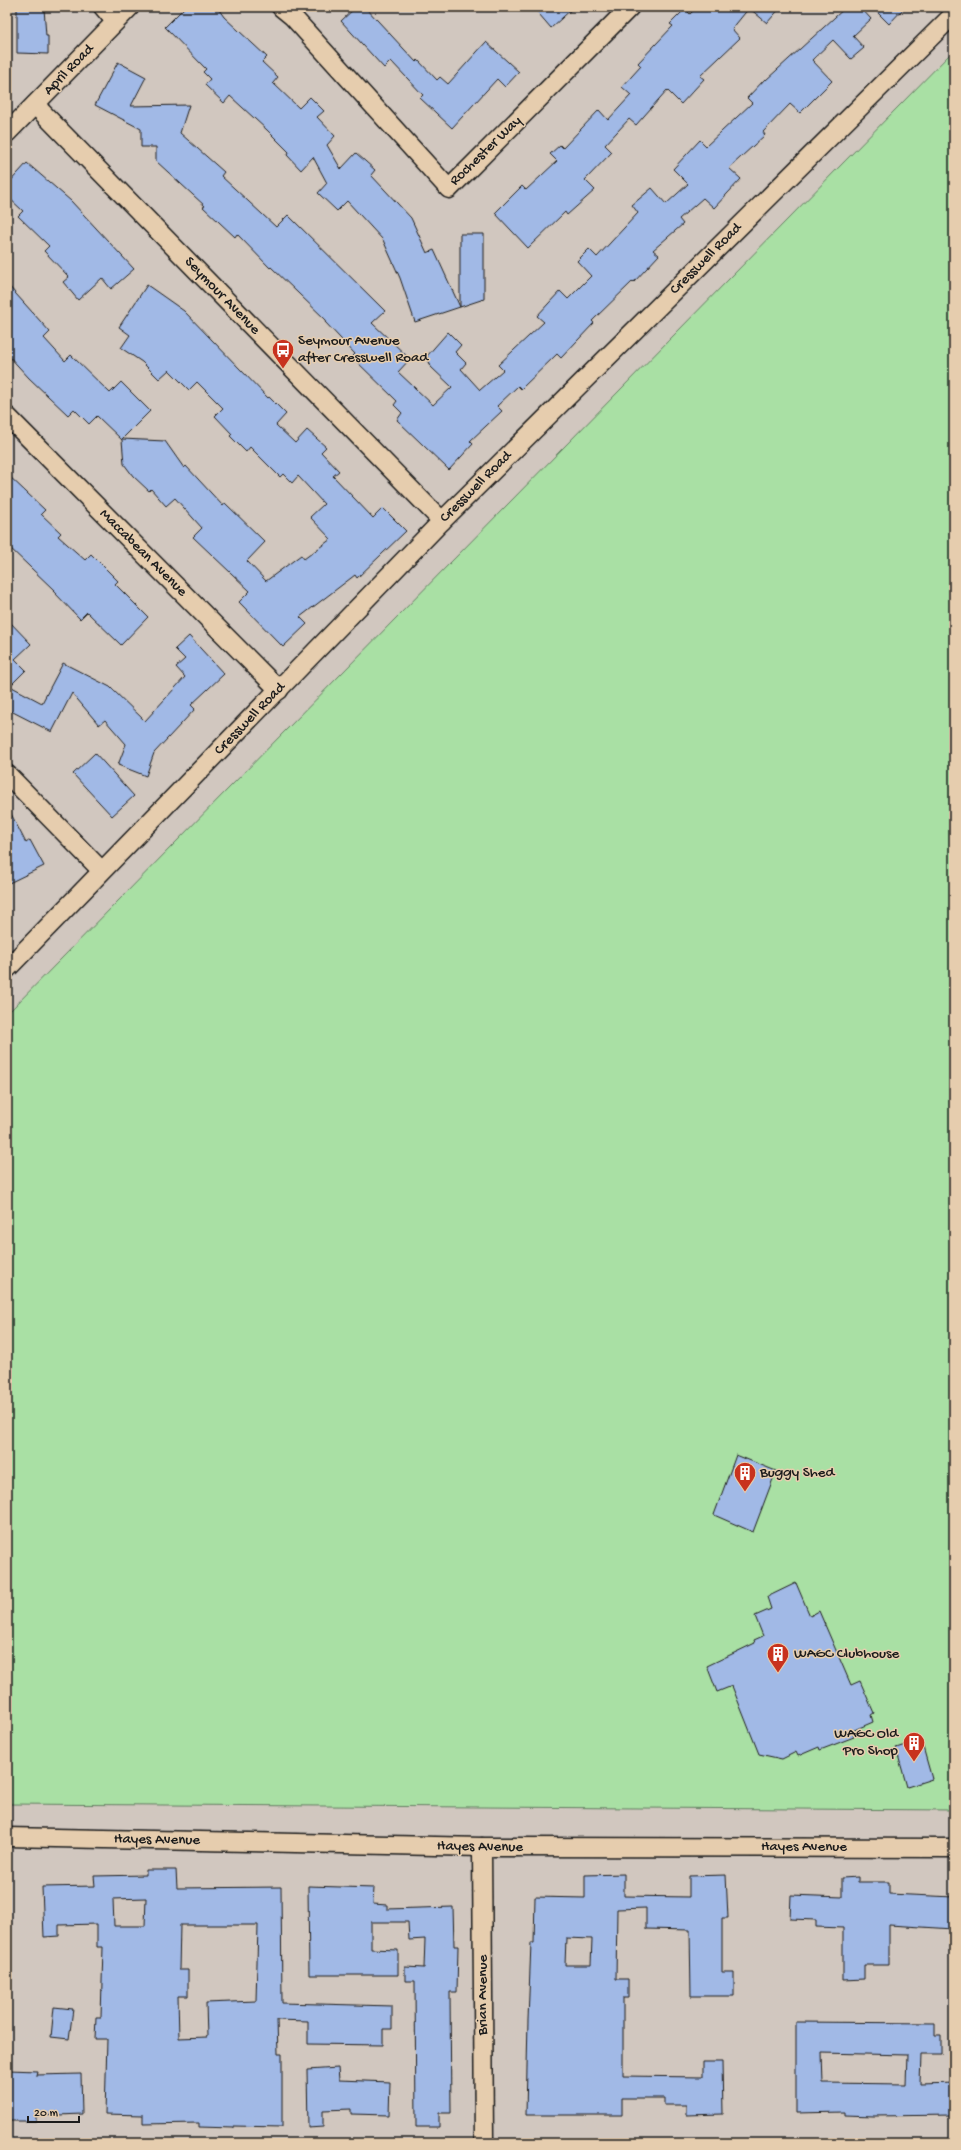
<svg xmlns="http://www.w3.org/2000/svg" width="961" height="2150" font-family="'Gochi Hand',sans-serif">
  <style>
    .green { fill: #a9e0a4; stroke: #627e60 }
    .building { fill: #a1b9e6; stroke: #1c1c1c; fill-rule: evenodd }
    .lines { fill: none; stroke-linecap: round; stroke-linejoin: round }
    .minor-casing { stroke: #1c1c1c; stroke-width: 21 }
    .minor { stroke: #e6cdae; stroke-width: 18 }
    .labels { text-anchor: middle; dominant-baseline: central; stroke-width: 3; stroke-linejoin: round; paint-order: stroke }
    .street-label { font-size: 15px; fill: #1c1c1c; stroke: #e6cdae }
    .poi-label { font-size: 15px; fill: #1c1c1c; stroke: #e6cdae; text-anchor: start }
  </style>
  <rect width="100%" height="100%" fill="#d1c7bf"/>
  <filter id="ink" filterUnits="userSpaceOnUse"><feTurbulence type="fractalNoise" baseFrequency=".025" numOctaves="2"/><feDisplacementMap in="SourceGraphic" scale="8" xChannelSelector="R" yChannelSelector="G"/><feConvolveMatrix kernelMatrix="1 2 1 2 8 2 1 2 1" color-interpolation-filters="sRGB"/></filter>
  <g filter="url(#ink)">
    <path class="green" d="M 954,50 L 954,1810 L 7,1804 L 7,1014 Z"/>
    <g class="building">
      <path d="M 185,7 L 217,7 L 224,17 L 267,57 L 262,62 L 278,77 L 273,83 L 299,108 L 310,97 L 324,111 L 317,117 L 335,136 L 327,145 L 341,169 L 356,153 L 375,170 L 371,175 L 411,218 L 427,253 L 434,250 L 460,307 L 460,234 L 484,234 L 484,299 L 415,322 L 400,278 L 383,240 L 347,201 L 337,211 L 318,193 L 327,183 L 313,157 L 301,170 L 287,155 L 289,152 L 267,130 L 230,96 L 224,103 L 205,85 L 210,79 L 203,72 L 206,69 L 165,27 Z"/>
      <path d="M 356,7 L 365,7 L 416,62 L 418,60 L 437,80 L 440,77 L 448,84 L 486,42 L 519,72 L 505,87 L 497,79 L 452,128 L 420,98 L 423,95 L 391,61 L 384,68 L 341,21 Z"/>
      <path d="M 533,7 L 574,7 L 551,28 Z"/>
      <path d="M 697,7 L 781,7 L 767,23 L 749,8 L 732,29 L 740,38 L 700,76 L 704,79 L 681,104 L 667,90 L 636,125 L 629,119 L 605,145 L 612,152 L 585,180 L 595,190 L 567,215 L 565,212 L 528,248 L 495,213 L 522,186 L 526,190 L 557,161 L 550,154 L 560,145 L 563,148 L 599,110 L 608,120 L 631,95 L 622,87 L 641,66 L 638,63 L 673,26 L 670,24 L 685,9 L 690,14 Z"/>
      <path d="M 846,7 L 860,7 L 871,19 L 853,36 L 864,48 L 851,59 L 833,40 L 812,60 L 832,81 L 800,113 L 790,104 L 763,132 L 765,135 L 729,168 L 741,179 L 714,208 L 703,198 L 679,219 L 683,224 L 653,250 L 659,255 L 634,282 L 633,281 L 592,321 L 594,323 L 561,358 L 557,354 L 521,389 L 518,386 L 497,406 L 502,411 L 470,441 L 473,444 L 449,470 L 397,420 L 402,413 L 394,405 L 397,401 L 352,357 L 355,354 L 325,322 L 326,320 L 271,267 L 270,268 L 237,234 L 235,237 L 203,207 L 205,206 L 156,161 L 156,147 L 141,147 L 141,129 L 95,105 L 118,62 L 146,77 L 131,106 L 189,105 L 180,133 L 224,172 L 221,176 L 276,227 L 288,215 L 385,311 L 372,323 L 410,359 L 398,372 L 433,405 L 452,387 L 431,367 L 427,356 L 448,332 L 461,345 L 455,352 L 466,363 L 461,369 L 480,390 L 503,370 L 498,365 L 544,322 L 537,316 L 560,291 L 568,299 L 591,276 L 577,261 L 589,249 L 597,257 L 638,213 L 632,205 L 652,188 L 666,204 L 688,184 L 673,169 L 700,140 L 706,146 L 752,103 L 747,98 L 765,79 L 766,80 Z"/>
      <path d="M 872,7 L 905,7 L 889,24 Z"/>
      <path d="M 17,8 L 44,8 L 46,36 L 48,36 L 48,54 L 17,53 Z"/>
      <path d="M 27,163 L 71,201 L 134,269 L 111,289 L 102,278 L 78,300 L 63,282 L 69,277 L 44,251 L 49,246 L 18,216 L 23,211 L 7,196 L 7,185 Z"/>
      <path d="M 7,284 L 50,332 L 44,338 L 65,361 L 71,355 L 110,393 L 121,382 L 150,411 L 122,439 L 165,441 L 184,468 L 186,466 L 223,506 L 225,503 L 265,542 L 247,561 L 266,581 L 301,555 L 304,559 L 331,539 L 310,517 L 324,504 L 298,476 L 292,483 L 283,474 L 280,477 L 250,447 L 246,452 L 230,436 L 232,434 L 215,416 L 223,408 L 197,382 L 189,390 L 169,370 L 159,379 L 142,362 L 121,348 L 130,335 L 119,327 L 147,285 L 184,311 L 268,398 L 269,397 L 286,414 L 276,425 L 295,443 L 307,430 L 326,447 L 321,452 L 339,471 L 333,476 L 373,518 L 383,508 L 406,531 L 357,578 L 355,575 L 300,617 L 307,624 L 283,647 L 239,602 L 250,591 L 193,537 L 202,528 L 175,498 L 166,506 L 151,489 L 149,491 L 133,476 L 124,464 L 122,440 L 97,416 L 89,424 L 74,409 L 68,415 L 29,378 L 7,354 Z"/>
      <path d="M 7,474 L 45,510 L 41,514 L 61,533 L 58,536 L 85,560 L 91,554 L 118,581 L 115,584 L 148,617 L 121,645 L 87,612 L 80,619 L 53,591 L 54,590 L 7,545 Z"/>
      <path d="M 7,619 L 31,644 L 15,659 L 26,670 L 10,686 L 42,703 L 63,663 L 110,687 L 145,721 L 185,677 L 176,667 L 185,659 L 175,649 L 189,636 L 224,674 L 191,705 L 195,709 L 154,753 L 146,776 L 118,765 L 126,744 L 105,720 L 99,725 L 72,693 L 52,732 L 7,709 Z"/>
      <path d="M 95,753 L 134,796 L 112,816 L 73,774 Z"/>
      <path d="M 7,806 L 26,843 L 30,840 L 44,866 L 7,884 Z"/>
      <path d="M 736,1455 L 776,1471 L 753,1532 L 714,1515 Z"/>
      <path d="M 796,1583 L 810,1616 L 819,1611 L 851,1685 L 860,1681 L 874,1713 L 871,1715 L 873,1722 L 852,1731 L 854,1737 L 820,1750 L 819,1747 L 798,1756 L 796,1752 L 782,1759 L 759,1754 L 732,1686 L 717,1692 L 707,1666 L 755,1643 L 754,1640 L 763,1636 L 755,1616 L 771,1609 L 767,1597 Z"/>
      <path d="M 921,1740 L 932,1779 L 907,1787 L 896,1748 Z"/>
      <path d="M 146,1870 L 176,1870 L 177,1888 L 281,1887 L 282,2003 L 392,2006 L 392,2029 L 383,2029 L 383,2045 L 308,2044 L 308,2021 L 277,2020 L 278,2054 L 282,2054 L 282,2127 L 233,2126 L 233,2128 L 199,2127 L 199,2123 L 143,2124 L 143,2115 L 105,2114 L 107,2039 L 95,2039 L 96,2017 L 101,2017 L 103,1947 L 97,1947 L 97,1924 L 59,1925 L 59,1936 L 44,1937 L 42,1887 L 95,1886 L 94,1876 L 146,1875 ZM 146,1898 L 145,1926 L 114,1926 L 113,1899 ZM 180,1925 L 258,1925 L 256,2001 L 206,2003 L 207,2037 L 179,2038 L 178,1996 L 188,1996 L 188,1970 L 179,1970 Z"/>
      <path d="M 624,1874 L 624,1896 L 689,1897 L 689,1876 L 726,1875 L 728,1918 L 722,1918 L 722,1972 L 734,1972 L 734,1996 L 691,1996 L 690,1930 L 646,1929 L 646,1908 L 617,1909 L 616,1979 L 628,1979 L 628,1998 L 623,1998 L 623,2076 L 703,2077 L 703,2062 L 722,2062 L 723,2114 L 686,2115 L 686,2105 L 664,2105 L 664,2098 L 622,2098 L 622,2115 L 526,2115 L 528,2020 L 531,1943 L 534,1943 L 535,1897 L 585,1898 L 585,1875 ZM 566,1938 L 592,1939 L 591,1965 L 565,1965 Z"/>
      <path d="M 858,1877 L 858,1882 L 889,1882 L 889,1894 L 954,1897 L 954,1929 L 889,1925 L 889,1965 L 864,1965 L 864,1979 L 843,1980 L 843,1928 L 816,1927 L 816,1920 L 790,1919 L 791,1895 L 842,1897 L 842,1878 Z"/>
      <path d="M 308,1886 L 374,1888 L 373,1904 L 387,1905 L 387,1909 L 453,1907 L 454,1946 L 458,1946 L 457,1992 L 450,1992 L 451,2113 L 439,2113 L 439,2127 L 416,2127 L 415,1981 L 405,1981 L 405,1967 L 424,1968 L 425,1939 L 409,1940 L 408,1922 L 371,1922 L 371,1949 L 398,1950 L 398,1975 L 309,1975 Z"/>
      <path d="M 54,2007 L 73,2009 L 69,2039 L 51,2037 Z"/>
      <path d="M 796,2022 L 935,2023 L 935,2035 L 941,2035 L 941,2055 L 921,2055 L 920,2084 L 954,2083 L 954,2115 L 874,2116 L 844,2115 L 844,2112 L 796,2113 ZM 822,2053 L 907,2055 L 906,2084 L 823,2083 Z"/>
      <path d="M 338,2068 L 339,2080 L 390,2082 L 389,2115 L 351,2114 L 351,2109 L 323,2110 L 323,2127 L 308,2128 L 307,2070 Z"/>
      <path d="M 9,2070 L 37,2071 L 36,2075 L 81,2074 L 82,2114 L 36,2116 L 36,2121 L 7,2121 L 7,2085 L 9,2085 Z"/>
    </g>
    <g class="lines">
      <g class="minor-casing">
        <g id="minor">
          <path d="M 103,7 L 115,21"/>
          <path d="M 281,7 L 292,16 L 449,189 L 630,7"/>
          <path d="M 35,105 L 442,521"/>
          <path d="M 7,133 L 130,7"/>
          <path d="M 7,416 L 279,690"/>
          <path d="M 7,774 L 101,870"/>
          <path d="M 7,969 L 442,521 L 954,14"/>
          <path d="M 7,1837 L 482,1847 L 954,1848"/>
          <path d="M 482,1847 L 484,2143"/>
        </g>
      </g>
      <use href="#minor" class="minor"/>
    </g>
  </g>
  <defs>
    <g id="bus-pin" transform="scale(1.15)"><path d="M0 17L-7.5 6A9.5 9.5 0 1 1 7.5 6Z" fill="#c8321e" stroke="#e6cdae"/><path d="M-5-6H5V4H4V6H2V4H-2V6H-4V4H-5ZM-3.5-4V0h7V-4ZM-3.5 1.2v1.5H-2V1.2ZM2 1.2v1.5H3.5V1.2Z" fill="#fff"/></g>
    <g id="building-pin" transform="scale(1.15)"><path d="M0 17L-7.5 6A9.5 9.5 0 1 1 7.5 6Z" fill="#c8321e" stroke="#e6cdae"/><path d="M-4-6H4V6H1V3H-1V6H-4ZM-2.5-4.3h1.7v1.8h-1.7ZM.8-4.3h1.7v1.8H.8ZM-2.5-1h1.7V.8h-1.7ZM.8-1h1.7V.8H.8Z" fill="#fff"/></g>
  </defs>
  <g fill-rule="evenodd">
    <use href="#bus-pin" x="283" y="350"/>
    <use href="#building-pin" x="745" y="1473"/>
    <use href="#building-pin" x="778" y="1654"/>
    <use href="#building-pin" x="914" y="1743"/>
  </g>
  <g class="labels">
    <g class="street-label">
      <text transform="translate(69 70) rotate(-46)">April Road</text>
      <text transform="translate(486 151) rotate(-44)">Rochester Way</text>
      <text transform="translate(706 259) rotate(-45)">Cresswell Road</text>
      <text transform="translate(222 296) rotate(46)">Seymour Avenue</text>
      <text transform="translate(476 487) rotate(-45)">Cresswell Road</text>
      <text transform="translate(143 553) rotate(45)">Maccabean Avenue</text>
      <text transform="translate(250 719) rotate(-46)">Cresswell Road</text>
      <text transform="translate(157 1840) rotate(1)">Hayes Avenue</text>
      <text transform="translate(480 1847) rotate(1)">Hayes Avenue</text>
      <text x="804" y="1847">Hayes Avenue</text>
      <text transform="translate(483 1995) rotate(-90)">Brian Avenue</text>
    </g>
    <g class="poi-label">
      <text x="298" y="341">Seymour Avenue<tspan x="298" dy="17">after Cresswell Road</tspan></text>
      <text x="760" y="1473">Buggy Shed</text>
      <text x="794" y="1654">WAGC Clubhouse</text>
      <text x="898" y="1734" text-anchor="end">WAGC Old<tspan x="898" dy="17">Pro Shop</tspan></text>
    </g>
  </g>
  <rect width="961" height="2150" fill="none" stroke="#e6cdae" stroke-width="24"/>
  <rect x="12" y="12" width="937" height="2126" fill="none" stroke="#1c1c1c" stroke-width="1.5" filter="url(#ink)"/>
  <path d="M28 2116v6h51v-6" fill="none" stroke="#1c1c1c" stroke-width="2"/>
  <text x="34" y="2116" font-size="12" fill="#1c1c1c" stroke="#e6cdae" stroke-width="3" paint-order="stroke">20 m</text>
</svg>
